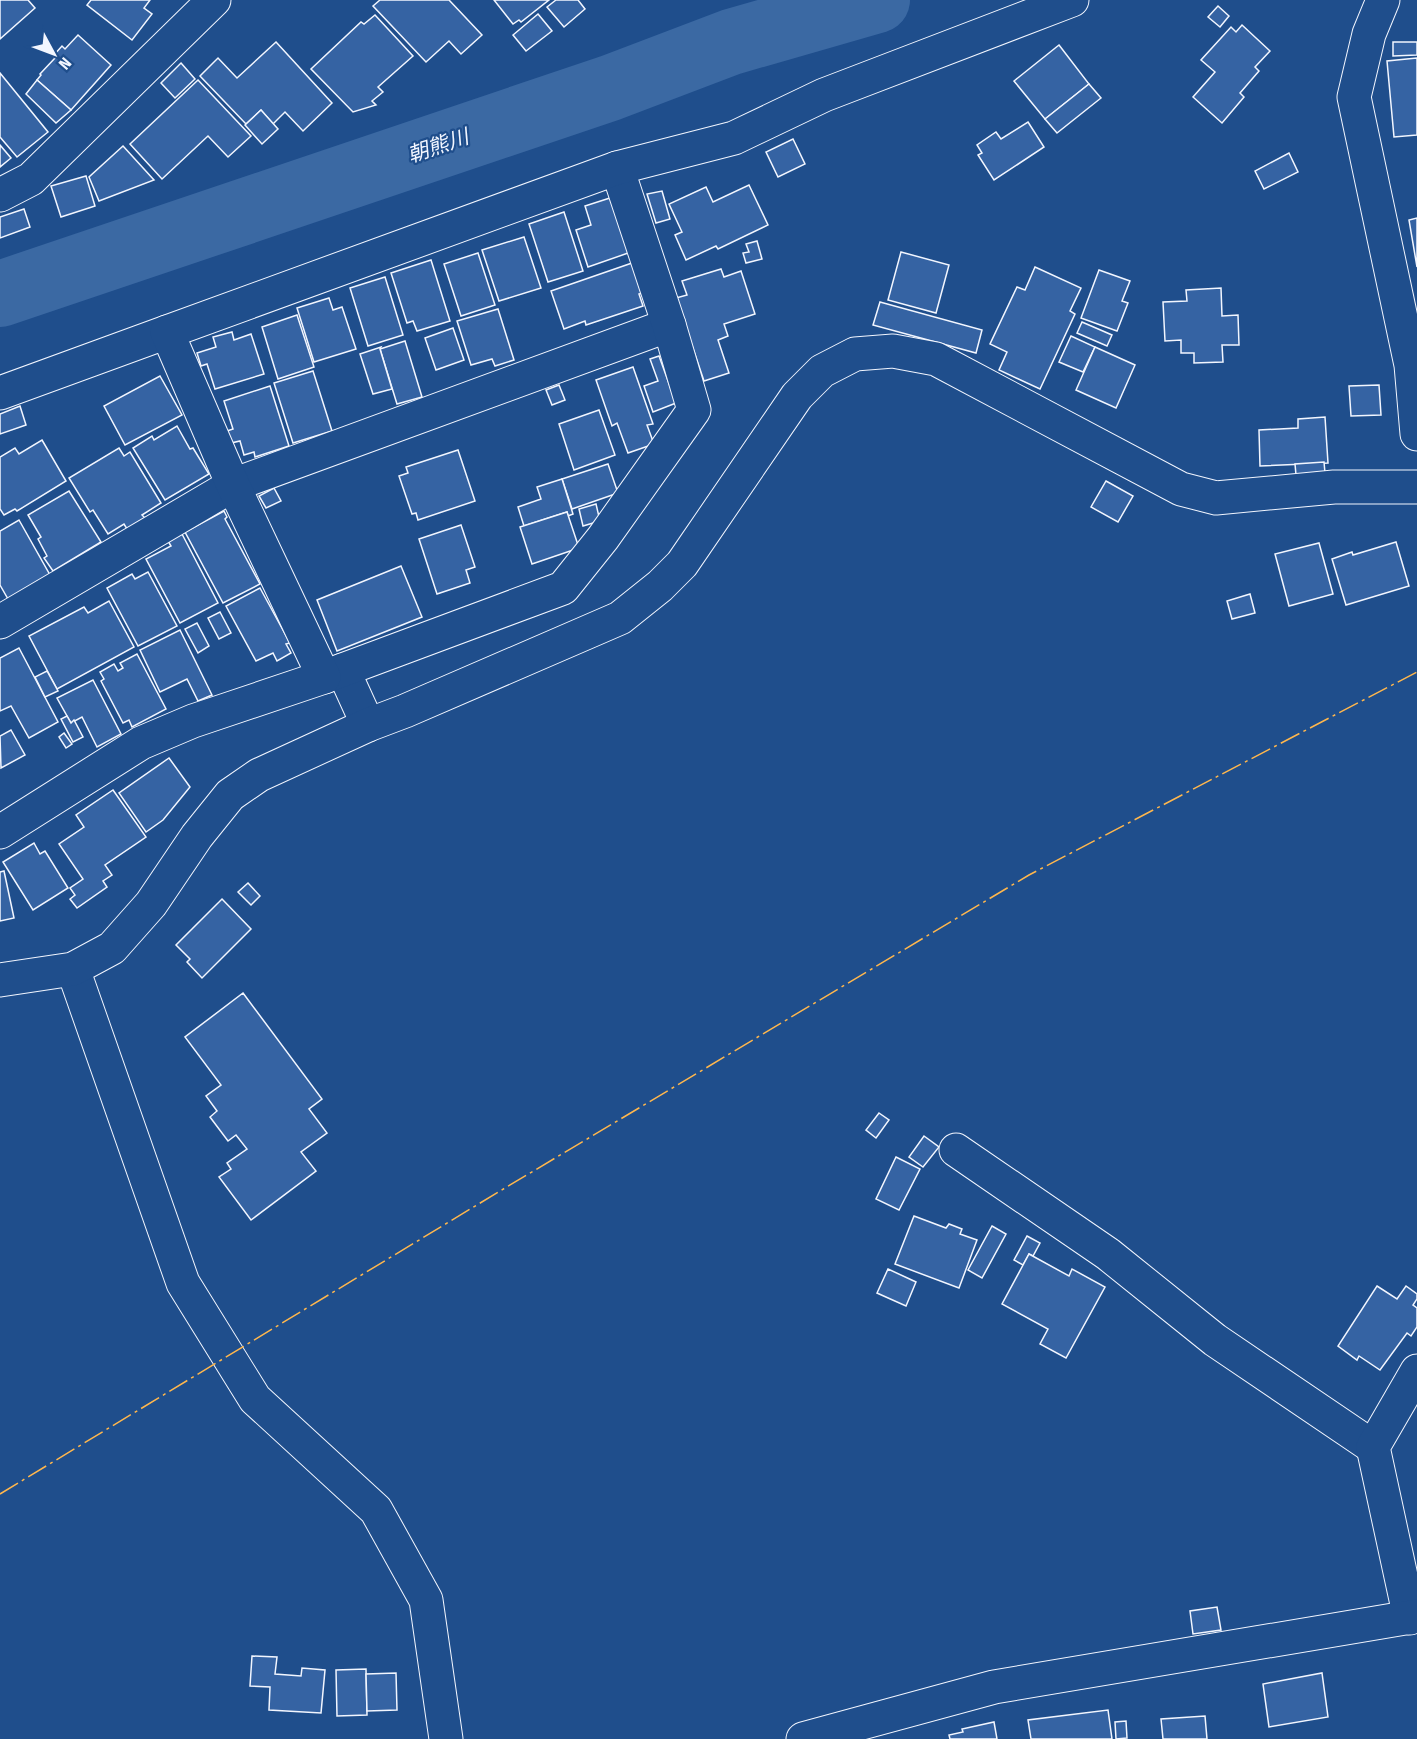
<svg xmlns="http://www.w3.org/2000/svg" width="1417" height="1739" font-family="'Fira Sans Condensed','Noto Sans JP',sans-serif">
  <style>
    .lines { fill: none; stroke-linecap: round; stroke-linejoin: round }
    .river { stroke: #3b69a3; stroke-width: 66 }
    .building { fill: #3563a3; stroke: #f2f6ff; stroke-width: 1.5 }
    .street-casing { stroke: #f2f6ff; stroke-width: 35 }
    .street { stroke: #1f4e8c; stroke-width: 33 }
    .power { stroke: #ffb74d; stroke-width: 1.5; stroke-dasharray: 21 4.5 3 4.5; stroke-linecap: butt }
    .labels { text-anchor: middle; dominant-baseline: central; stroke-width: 4.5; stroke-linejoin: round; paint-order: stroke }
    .water-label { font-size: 21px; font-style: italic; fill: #f2f6ff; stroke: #1f4e8c }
  </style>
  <rect width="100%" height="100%" fill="#1f4e8c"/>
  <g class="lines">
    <path class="river" d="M 0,294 L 610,88 L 731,42 L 877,0"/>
  </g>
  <g class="building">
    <path d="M 0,0 L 28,0 L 35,8 L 0,39 Z"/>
    <path d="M 91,0 L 150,0 L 144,8 L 152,14 L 132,40 L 87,5 Z"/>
    <path d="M 380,0 L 449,0 L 482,35 L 461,54 L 449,41 L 426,62 L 373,6 Z"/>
    <path d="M 494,0 L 549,0 L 521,22 L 519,20 L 513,24 Z"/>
    <path d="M 556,0 L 578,0 L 585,9 L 564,27 L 547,7 Z"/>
    <path d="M 1218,6 L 1229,16 L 1220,27 L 1208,17 Z"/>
    <path d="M 538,14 L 552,31 L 526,51 L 513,35 Z"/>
    <path d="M 375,15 L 413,56 L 378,87 L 383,92 L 372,101 L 376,105 L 353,112 L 311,69 L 361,22 L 364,24 Z"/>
    <path d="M 1242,25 L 1270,51 L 1255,67 L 1259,71 L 1240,93 L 1244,97 L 1222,123 L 1193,97 L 1215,72 L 1201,60 L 1231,27 L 1236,32 Z"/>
    <path d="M 78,35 L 111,65 L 71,110 L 37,80 L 41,75 L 40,74 L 55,58 L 53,56 L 62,46 L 65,49 Z"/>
    <path d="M 276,42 L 332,103 L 303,131 L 285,112 L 273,124 L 261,110 L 246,124 L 200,76 L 218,58 L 237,78 Z"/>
    <path d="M 1393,42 L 1417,42 L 1417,55 L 1393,56 Z"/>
    <path d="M 1059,45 L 1089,84 L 1045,119 L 1014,81 Z"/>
    <path d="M 1417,58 L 1417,135 L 1394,137 L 1387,61 Z"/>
    <path d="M 181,63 L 195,79 L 175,98 L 161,83 Z"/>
    <path d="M 0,73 L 48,132 L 17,157 L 0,137 Z"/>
    <path d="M 37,80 L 71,110 L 56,123 L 26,94 Z"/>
    <path d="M 198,80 L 251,136 L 228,157 L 208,136 L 162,179 L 130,144 Z"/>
    <path d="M 1089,84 L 1101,98 L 1057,133 L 1045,119 Z"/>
    <path d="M 261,110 L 278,129 L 262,144 L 245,125 Z"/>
    <path d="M 1028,122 L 1044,147 L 994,180 L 978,155 L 982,153 L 977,145 L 996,132 L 1001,139 Z"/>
    <path d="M 793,139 L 805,164 L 778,177 L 766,152 Z"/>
    <path d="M 0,145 L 11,158 L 0,167 Z"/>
    <path d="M 123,146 L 154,180 L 99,201 L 89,177 Z"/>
    <path d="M 1289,153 L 1298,172 L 1264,189 L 1255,171 Z"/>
    <path d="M 86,176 L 95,206 L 61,217 L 51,186 Z"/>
    <path d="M 749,185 L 768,225 L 718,249 L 716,246 L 686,260 L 675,235 L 682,232 L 669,204 L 706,187 L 713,202 Z"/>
    <path d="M 662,191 L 670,219 L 656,223 L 647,194 Z"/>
    <path d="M 613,197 L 631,252 L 588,267 L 576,230 L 591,225 L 585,206 Z"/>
    <path d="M 24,209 L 30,227 L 0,238 L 0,217 Z"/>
    <path d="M 564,212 L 583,271 L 548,282 L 529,224 Z"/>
    <path d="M 1417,218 L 1417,267 L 1409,220 Z"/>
    <path d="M 524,237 L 541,288 L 499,301 L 482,250 Z"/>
    <path d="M 757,241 L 762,259 L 746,263 L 743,253 L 749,252 L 746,244 Z"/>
    <path d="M 901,252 L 949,265 L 936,313 L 888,300 Z"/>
    <path d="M 478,253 L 495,305 L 461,316 L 444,264 Z"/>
    <path d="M 431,260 L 450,321 L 417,331 L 413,321 L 407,323 L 391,273 Z"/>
    <path d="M 632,263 L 643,293 L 639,294 L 643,306 L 586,325 L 585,321 L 564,329 L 551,291 Z"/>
    <path d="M 1035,267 L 1081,288 L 1070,311 L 1075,314 L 1040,389 L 999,370 L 1007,352 L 990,344 L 1017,287 L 1025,290 Z"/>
    <path d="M 721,269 L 724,277 L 741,271 L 755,314 L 724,324 L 728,336 L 718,340 L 729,373 L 704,381 L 676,298 L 687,295 L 682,281 Z"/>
    <path d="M 1099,270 L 1130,281 L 1122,301 L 1128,303 L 1117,331 L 1081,318 Z"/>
    <path d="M 385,277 L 403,335 L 368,346 L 350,288 Z"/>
    <path d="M 1221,288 L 1222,316 L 1238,315 L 1239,345 L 1222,345 L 1223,362 L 1194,363 L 1194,353 L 1181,353 L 1181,340 L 1165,341 L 1163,302 L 1187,301 L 1186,290 Z"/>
    <path d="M 329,298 L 333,310 L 342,307 L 356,349 L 314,362 L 297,308 Z"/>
    <path d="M 880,302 L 982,330 L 976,353 L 873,325 Z"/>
    <path d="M 498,309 L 514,360 L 495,366 L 492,359 L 471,365 L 457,321 Z"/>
    <path d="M 297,315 L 314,367 L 278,379 L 262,327 Z"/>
    <path d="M 1082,322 L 1112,335 L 1107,346 L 1077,333 Z"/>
    <path d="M 453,328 L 464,360 L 436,370 L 425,338 Z"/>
    <path d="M 232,332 L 234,340 L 251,334 L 264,374 L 215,389 L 207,364 L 201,366 L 197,353 L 216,347 L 213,337 Z"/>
    <path d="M 1071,336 L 1095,347 L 1083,372 L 1059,362 Z"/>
    <path d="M 405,341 L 422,397 L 397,404 L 380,349 Z"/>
    <path d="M 381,347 L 380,349 L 392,389 L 373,394 L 360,354 Z"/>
    <path d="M 1095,347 L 1135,365 L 1116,408 L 1076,390 Z"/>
    <path d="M 659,356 L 676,403 L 653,412 L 644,386 L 658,381 L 650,359 Z"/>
    <path d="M 633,367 L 653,424 L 647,425 L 654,444 L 628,453 L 617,423 L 612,426 L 596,380 Z"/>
    <path d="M 313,371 L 332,431 L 293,443 L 274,383 Z"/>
    <path d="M 160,376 L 182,415 L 125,445 L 104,406 Z"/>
    <path d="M 559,385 L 565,400 L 552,405 L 546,390 Z"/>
    <path d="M 1379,385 L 1381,415 L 1351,416 L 1349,386 Z"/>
    <path d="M 270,386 L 289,446 L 255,457 L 254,452 L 244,455 L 240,441 L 231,443 L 227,431 L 233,429 L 224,401 Z"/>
    <path d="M 20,406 L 26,425 L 0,434 L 0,414 Z"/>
    <path d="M 599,410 L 615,455 L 574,470 L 559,424 Z"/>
    <path d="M 1325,417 L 1328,463 L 1260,466 L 1259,430 L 1298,428 L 1298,419 Z"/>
    <path d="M 177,426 L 190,449 L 193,448 L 209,474 L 165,500 L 133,448 L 152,436 L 154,440 Z"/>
    <path d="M 42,440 L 66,481 L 17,511 L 15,509 L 4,515 L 0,509 L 0,457 L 15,448 L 19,454 Z"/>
    <path d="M 119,448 L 124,456 L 130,452 L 161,503 L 142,515 L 145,518 L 127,529 L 124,524 L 108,534 L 93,510 L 90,512 L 69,478 Z"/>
    <path d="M 458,450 L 475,501 L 418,520 L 416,513 L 412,514 L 399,476 L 408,473 L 406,467 Z"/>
    <path d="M 1324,462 L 1325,473 L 1296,475 L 1295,464 Z"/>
    <path d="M 608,464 L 618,493 L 572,509 L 562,479 Z"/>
    <path d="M 562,479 L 573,514 L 568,516 L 567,512 L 524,526 L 518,507 L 541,499 L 537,487 Z"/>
    <path d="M 1106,481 L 1133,496 L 1118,522 L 1091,507 Z"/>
    <path d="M 274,488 L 281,501 L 266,508 L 259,496 Z"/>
    <path d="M 69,491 L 101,542 L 53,571 L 44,558 L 47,556 L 38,539 L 41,537 L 28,515 Z"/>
    <path d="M 596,504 L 600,521 L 583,526 L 579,509 Z"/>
    <path d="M 224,511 L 227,517 L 225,519 L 260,584 L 223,603 L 185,532 Z"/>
    <path d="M 567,512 L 579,548 L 532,564 L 520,527 Z"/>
    <path d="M 19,520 L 50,575 L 8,599 L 0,585 L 0,531 Z"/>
    <path d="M 461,525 L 475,567 L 466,570 L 470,583 L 437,594 L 419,539 Z"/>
    <path d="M 182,534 L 218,603 L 180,623 L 146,559 L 171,546 L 168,541 Z"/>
    <path d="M 1396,542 L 1409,586 L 1346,605 L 1332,559 L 1352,552 L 1353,555 Z"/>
    <path d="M 1319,543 L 1333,594 L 1289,606 L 1275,554 Z"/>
    <path d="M 401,566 L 422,617 L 337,651 L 317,600 Z"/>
    <path d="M 148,572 L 177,626 L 138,646 L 107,588 L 132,574 L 135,579 Z"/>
    <path d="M 260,588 L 290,643 L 286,644 L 291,653 L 277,661 L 273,653 L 256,661 L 226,606 Z"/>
    <path d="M 1250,594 L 1255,613 L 1232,619 L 1227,601 Z"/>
    <path d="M 109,601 L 134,647 L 57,689 L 29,636 L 84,607 L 88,613 Z"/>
    <path d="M 220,612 L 231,633 L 219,639 L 208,618 Z"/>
    <path d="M 197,623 L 209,646 L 198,653 L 185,629 Z"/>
    <path d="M 180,630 L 212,695 L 198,701 L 187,679 L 160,692 L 140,650 Z"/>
    <path d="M 19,648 L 58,722 L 29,738 L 11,706 L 0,711 L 0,658 Z"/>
    <path d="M 137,654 L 166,709 L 132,727 L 129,720 L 123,723 L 101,681 L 104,679 L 100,672 L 114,664 L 118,671 L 123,668 L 120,663 Z"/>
    <path d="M 47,671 L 58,691 L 45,697 L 35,677 Z"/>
    <path d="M 93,680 L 121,734 L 97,747 L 82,717 L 71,723 L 57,698 Z"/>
    <path d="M 67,716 L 71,723 L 74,720 L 83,737 L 73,742 L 61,719 Z"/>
    <path d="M 11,730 L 25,755 L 1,768 L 0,736 Z"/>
    <path d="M 64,733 L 72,744 L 66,748 L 59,737 Z"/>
    <path d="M 169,758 L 190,787 L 163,820 L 146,832 L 119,793 Z"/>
    <path d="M 113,790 L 146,837 L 105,865 L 112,875 L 103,881 L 107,887 L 77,908 L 70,899 L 75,895 L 70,888 L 83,879 L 59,844 L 84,827 L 76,815 Z"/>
    <path d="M 34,843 L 40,854 L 45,851 L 68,888 L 33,910 L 3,862 Z"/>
    <path d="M 4,871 L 14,918 L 0,921 L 0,872 Z"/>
    <path d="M 248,883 L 260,896 L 251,905 L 238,892 Z"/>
    <path d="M 222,899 L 251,929 L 202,978 L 187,962 L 190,959 L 176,945 Z"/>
    <path d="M 243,993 L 322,1099 L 309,1109 L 327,1133 L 301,1152 L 316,1171 L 251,1220 L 219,1177 L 231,1169 L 227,1163 L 247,1149 L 236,1135 L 228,1141 L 210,1117 L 217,1111 L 206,1096 L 221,1085 L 185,1037 Z"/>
    <path d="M 879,1113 L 889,1120 L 876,1138 L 866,1130 Z"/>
    <path d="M 924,1136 L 939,1147 L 923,1167 L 909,1157 Z"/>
    <path d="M 896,1157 L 920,1169 L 899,1210 L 876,1199 Z"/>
    <path d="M 914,1216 L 946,1228 L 949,1224 L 962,1229 L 960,1234 L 977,1240 L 959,1288 L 895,1264 Z"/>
    <path d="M 992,1226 L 1006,1234 L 982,1278 L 968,1270 Z"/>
    <path d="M 1027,1236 L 1040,1243 L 1033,1256 L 1029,1254 L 1023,1265 L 1014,1260 Z"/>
    <path d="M 1029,1254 L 1069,1276 L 1072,1269 L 1105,1287 L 1066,1358 L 1040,1344 L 1048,1329 L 1002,1304 Z"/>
    <path d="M 888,1269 L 916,1282 L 906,1306 L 877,1293 Z"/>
    <path d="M 1377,1286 L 1397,1299 L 1406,1286 L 1417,1294 L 1417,1299 L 1413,1305 L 1417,1308 L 1417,1327 L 1411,1336 L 1407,1333 L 1380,1370 L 1359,1356 L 1357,1360 L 1338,1346 Z"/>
    <path d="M 1217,1607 L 1221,1630 L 1193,1634 L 1190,1611 Z"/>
    <path d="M 252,1656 L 277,1657 L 275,1674 L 301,1676 L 302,1668 L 325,1670 L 321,1713 L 269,1710 L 270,1687 L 250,1686 Z"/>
    <path d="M 366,1669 L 367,1715 L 337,1716 L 336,1670 Z"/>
    <path d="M 396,1673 L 397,1710 L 367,1711 L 366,1674 Z"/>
    <path d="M 1322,1673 L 1328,1717 L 1269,1727 L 1263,1684 Z"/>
    <path d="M 1108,1710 L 1112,1739 L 1031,1739 L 1028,1720 Z"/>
    <path d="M 1205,1716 L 1207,1739 L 1163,1739 L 1161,1719 Z"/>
    <path d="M 1126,1721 L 1127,1738 L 1116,1739 L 1115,1722 Z"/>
    <path d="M 994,1722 L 997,1739 L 950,1739 L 949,1735 L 963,1732 L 962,1729 Z"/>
  </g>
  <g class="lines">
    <g class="street-casing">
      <g id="street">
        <path d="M 1383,0 L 1369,34 L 1354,97 L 1411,365 L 1417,434"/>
        <path d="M 0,195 L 31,179 L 214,0"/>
        <path d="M 0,393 L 167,332"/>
        <path d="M 0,622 L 233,485 L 669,325"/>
        <path d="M 343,670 L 368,725"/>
        <path d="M 324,677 L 563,588 L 603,538 L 694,410 L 669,325 L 617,168"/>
        <path d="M 0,832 L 141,743 L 193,721 L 324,677 L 233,485 L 167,332 L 617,168 L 734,138 L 824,95 L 1072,0"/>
        <path d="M 73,969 L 183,1283 L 255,1399 L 376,1510 L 426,1600 L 446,1739"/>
        <path d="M 0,980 L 73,969 L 112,948 L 151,904 L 197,836 L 230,795 L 259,775 L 368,725 L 405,711 L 620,618 L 660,586 L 682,564 L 797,396 L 822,371 L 855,354 L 893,351 L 936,359 L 1181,489 L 1216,498 L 1334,487 L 1417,487"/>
        <path d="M 956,1150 L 1108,1254 L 1215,1340 L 1373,1447"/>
        <path d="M 1410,1618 L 1373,1447 L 1417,1371"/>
        <path d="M 803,1739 L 994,1687 L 1417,1616"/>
      </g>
    </g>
    <use href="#street" class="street"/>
    <path class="power" d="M 0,1494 L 500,1191 L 1029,875 L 1417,672"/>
  </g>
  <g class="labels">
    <g class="water-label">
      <text transform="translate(438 146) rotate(-19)">朝熊川</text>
    </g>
  </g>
  <g transform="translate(54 54) rotate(131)" stroke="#1f4e8c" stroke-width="4.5" paint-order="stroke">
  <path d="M0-4.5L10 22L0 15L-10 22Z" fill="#f2f6ff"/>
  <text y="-9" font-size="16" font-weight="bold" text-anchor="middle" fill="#f2f6ff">N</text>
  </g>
</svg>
